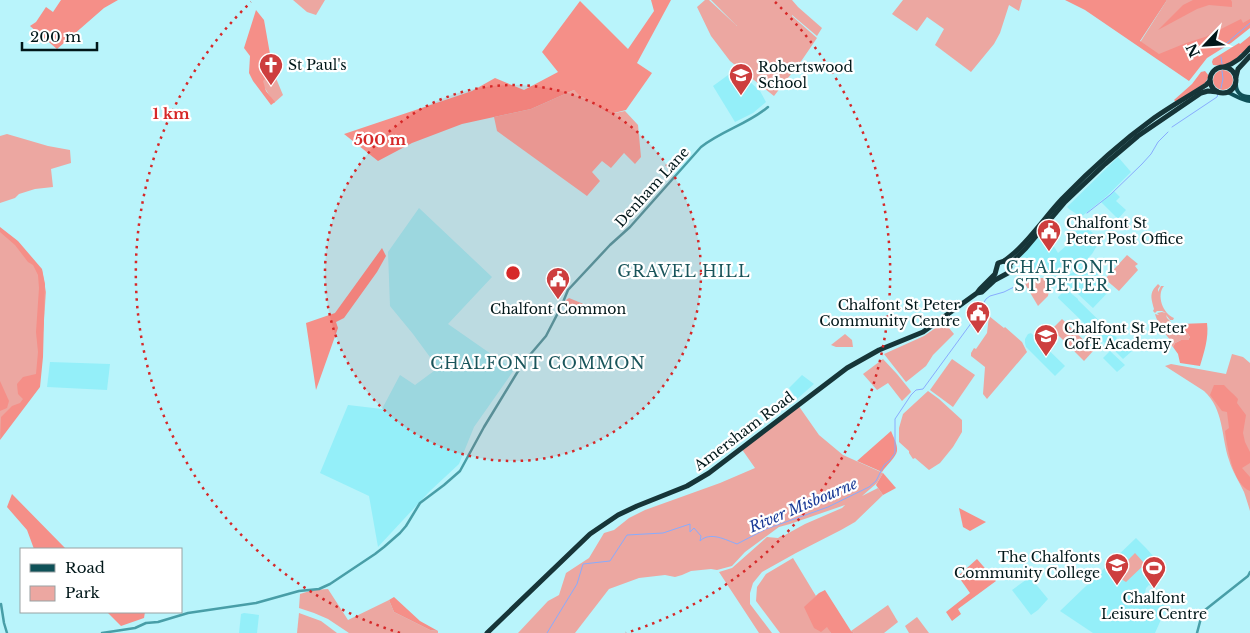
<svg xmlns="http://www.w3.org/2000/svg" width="1250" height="633" font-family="'Libre Baskerville',serif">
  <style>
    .built { fill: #94eff9 }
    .green { fill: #eca7a1 }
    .forest { fill: #f58f88 }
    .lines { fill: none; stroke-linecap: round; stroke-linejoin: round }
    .stream { stroke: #88acfe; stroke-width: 1 }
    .minor { stroke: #489ea7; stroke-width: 2.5 }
    .major { stroke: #0f5158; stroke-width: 4 }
    .highway { stroke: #163538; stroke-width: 5 }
    .ring { fill: none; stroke: #d62828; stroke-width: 2.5; stroke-dasharray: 2.5 5 }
    .labels { text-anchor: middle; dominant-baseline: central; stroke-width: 4.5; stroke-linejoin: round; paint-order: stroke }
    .poi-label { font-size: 14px; fill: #011719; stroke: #fff; text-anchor: start }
    .street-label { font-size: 14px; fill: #011719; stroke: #fff }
    .water-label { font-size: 15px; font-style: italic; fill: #1b3b97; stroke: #fff }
    .quarter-label { font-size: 16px; letter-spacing: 1px; fill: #19545a; stroke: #fff }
    .centre { fill: #d62828; stroke: #fff; stroke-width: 2.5 }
    .ring-label { font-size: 15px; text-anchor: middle; font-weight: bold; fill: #d62828; stroke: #fff; stroke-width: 4.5; stroke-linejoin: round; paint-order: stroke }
  </style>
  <rect width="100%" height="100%" fill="#b9f4fb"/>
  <g class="built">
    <path d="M 735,70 L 737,70 L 760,91 L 766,102 L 753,113 L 735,122 L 713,86 Z"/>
    <path d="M 1118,157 L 1131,172 L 1107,196 L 1081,217 L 1069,209 L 1067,207 Z"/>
    <path d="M 1114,191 L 1120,197 L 1116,201 L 1126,210 L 1118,219 L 1101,202 Z"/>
    <path d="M 419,208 L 492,277 L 448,324 L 514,370 L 474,427 L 459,464 L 430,491 L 378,547 L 369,496 L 320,473 L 348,405 L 382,409 L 400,375 L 415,385 L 438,368 L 413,334 L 390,306 L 388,252 Z"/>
    <path d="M 1081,224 L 1101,239 L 1092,254 L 1078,268 L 1054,277 L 1030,271 L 1020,273 L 1016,265 L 1022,255 L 1042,233 L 1050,240 L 1058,253 L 1066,246 Z"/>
    <path d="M 1089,262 L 1104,284 L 1110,290 L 1093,308 L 1064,281 L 1064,278 Z"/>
    <path d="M 1065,290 L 1068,291 L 1078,299 L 1078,300 L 1117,338 L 1109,347 L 1058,298 L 1058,297 Z"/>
    <path d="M 1031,333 L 1065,366 L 1055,376 L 1026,347 L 1025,343 L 1025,339 L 1028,334 Z"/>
    <path d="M 1119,340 L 1132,351 L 1123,359 L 1112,348 Z"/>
    <path d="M 1110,351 L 1125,365 L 1117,372 L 1103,358 Z"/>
    <path d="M 50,362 L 110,364 L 107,390 L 47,387 Z"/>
    <path d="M 802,375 L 814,384 L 797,399 L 789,388 Z"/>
    <path d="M 1136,538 L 1146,548 L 1160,564 L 1151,573 L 1150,576 L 1152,581 L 1151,586 L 1149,585 L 1146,588 L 1144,598 L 1147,599 L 1148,598 L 1160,600 L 1164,605 L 1167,606 L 1155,633 L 1093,633 L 1060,611 Z"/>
    <path d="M 1030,577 L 1048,599 L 1038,610 L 1031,615 L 1012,590 Z"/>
    <path d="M 244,613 L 259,615 L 257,633 L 239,633 L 241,614 Z"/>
  </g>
  <g class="green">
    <path d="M 293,0 L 325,0 L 316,15 L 307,12 Z"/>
    <path d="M 705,0 L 709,0 L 737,26 L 711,0 L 792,0 L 798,7 L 822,28 L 817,36 L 792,15 L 792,16 L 817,38 L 802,60 L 774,96 L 730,61 L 711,36 L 697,7 Z"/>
    <path d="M 903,0 L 1022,0 L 1019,11 L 1009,5 L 1000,33 L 994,44 L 971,72 L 935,45 L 944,29 L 927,17 L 917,31 L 892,14 Z"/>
    <path d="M 1167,0 L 1250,0 L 1250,25 L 1182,74 L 1139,44 Z"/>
    <path d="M 273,71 L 283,95 L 274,103 L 260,80 Z"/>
    <path d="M 574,90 L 610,114 L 625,111 L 638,125 L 641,157 L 635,164 L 624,153 L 611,168 L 602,161 L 592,172 L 600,181 L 587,196 L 497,131 L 494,117 L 531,109 Z"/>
    <path d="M 7,134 L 48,146 L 70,150 L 71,163 L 51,169 L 53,187 L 35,189 L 19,194 L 15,198 L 0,203 L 0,136 Z"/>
    <path d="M 0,228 L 42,270 L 46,292 L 39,386 L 0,437 Z"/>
    <path d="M 1127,255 L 1138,264 L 1135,266 L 1138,270 L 1119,291 L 1105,279 Z"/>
    <path d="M 1034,278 L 1044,278 L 1051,281 L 1048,296 L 1038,306 L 1025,284 Z"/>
    <path d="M 1158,284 L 1160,286 L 1158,289 L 1158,292 L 1161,286 L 1164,286 C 1156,295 1163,314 1174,318 L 1173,320 L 1170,320 L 1166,315 L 1167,318 L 1171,322 C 1161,324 1158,325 1155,314 L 1159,315 L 1157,313 L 1162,312 L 1166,313 L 1162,311 L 1157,311 L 1155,313 L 1153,311 L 1154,309 C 1151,297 1149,293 1158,284 Z"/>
    <path d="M 569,298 L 586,305 L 587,308 L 585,312 L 582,312 L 567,306 L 565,303 L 566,300 Z"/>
    <path d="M 989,316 L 1004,328 L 1005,327 L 1022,342 L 1027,352 L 987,399 L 983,394 L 985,367 L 971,356 L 971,353 L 974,348 L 976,349 L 987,333 Z"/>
    <path d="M 1062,319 L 1094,350 L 1084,361 L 1052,329 Z"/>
    <path d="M 944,322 L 954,334 L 933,355 L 926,366 L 906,382 L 884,354 L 924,336 Z"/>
    <path d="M 1173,324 L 1173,325 L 1171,326 L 1172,329 L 1177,330 L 1179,328 L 1188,334 L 1190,337 L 1188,340 L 1181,340 L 1175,343 L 1173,347 L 1170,344 L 1170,340 L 1164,332 L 1169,334 L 1171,330 L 1164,326 Z"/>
    <path d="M 845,334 L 852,340 L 853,347 L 836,347 L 831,345 Z"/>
    <path d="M 1232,354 L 1243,357 L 1250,363 L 1250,511 C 1248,504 1246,498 1244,492 C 1239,481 1232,471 1229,460 C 1221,436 1224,409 1204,391 L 1165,366 L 1171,364 L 1226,374 Z"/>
    <path d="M 883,359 L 897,374 L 910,390 L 911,392 L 902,401 L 888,383 L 877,390 L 863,374 Z"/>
    <path d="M 952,359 L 975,375 L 953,407 L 930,390 Z"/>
    <path d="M 928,391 L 939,399 L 962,420 L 962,432 L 953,447 L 940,463 L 929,470 L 915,458 L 913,459 L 909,453 L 909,451 L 899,442 L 899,428 L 903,414 Z"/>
    <path d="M 798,405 L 819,435 L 843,455 L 883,473 L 877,483 L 862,496 L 878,488 L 883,495 L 855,522 L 841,530 L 796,553 L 762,572 L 753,583 L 750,593 L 750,604 L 772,633 L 759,633 L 719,572 L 732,568 L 767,537 L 778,538 L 781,536 L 784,538 L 785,535 L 805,524 L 842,508 L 845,505 L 790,524 L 779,527 L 745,552 L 732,566 L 717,570 L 711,569 L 691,571 L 682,575 L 675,577 L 665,575 L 639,578 L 609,589 L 575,633 L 518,633 L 548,601 L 559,595 L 566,573 L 589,558 L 604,533 L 614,530 L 629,518 L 645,510 L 720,483 L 755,468 L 741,448 Z"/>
    <path d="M 1135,553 L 1145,564 L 1126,582 L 1121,579 L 1116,571 L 1118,569 L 1118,568 L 1120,568 Z"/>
    <path d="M 793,558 L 816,596 L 805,607 L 828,626 L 831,633 L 780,633 L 756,601 L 757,587 L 766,574 Z"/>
    <path d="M 328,589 L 348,620 L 389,600 L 394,612 L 430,630 L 438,631 L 438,633 L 349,633 L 328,619 L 314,613 L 299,608 L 300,594 L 313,590 Z"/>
    <path d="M 888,605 L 898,622 L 884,633 L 854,633 L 851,631 Z"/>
    <path d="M 299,613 L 321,621 L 337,633 L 297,633 Z"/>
    <path d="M 917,617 L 929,633 L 909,633 L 905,626 Z"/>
  </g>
  <g class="forest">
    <path d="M 61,0 L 118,0 L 104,8 L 57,49 L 30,26 L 36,22 L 46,7 L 53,12 Z"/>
    <path d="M 651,0 L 671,0 L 637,63 L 652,73 L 626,110 L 610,114 L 578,94 L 574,90 L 531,109 L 462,124 L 412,143 L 378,161 L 344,134 L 472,91 L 495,78 L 524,90 L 558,72 L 542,52 L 580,1 L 628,49 L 654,11 Z"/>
    <path d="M 1065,0 L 1167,0 L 1140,41 L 1159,54 L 1186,43 L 1205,37 L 1241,19 L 1243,23 L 1250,19 L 1250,28 L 1231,43 L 1207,58 L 1189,81 L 1085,10 Z"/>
    <path d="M 1193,0 L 1231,0 L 1232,2 L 1232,7 L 1209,5 L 1197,9 L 1158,30 L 1183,5 Z"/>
    <path d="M 256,10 L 264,20 L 273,71 L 263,81 L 266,91 L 275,102 L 271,105 L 253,81 L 249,73 L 250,56 L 244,48 Z"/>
    <path d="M 1250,36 L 1250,46 L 1244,53 L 1241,53 C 1236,62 1223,67 1213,65 L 1212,62 L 1213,59 L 1239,43 L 1240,44 Z"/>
    <circle cx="1223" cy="80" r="10"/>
    <path d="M 1205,71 L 1209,76 L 1205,83 L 1176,102 L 1174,100 L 1192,84 L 1201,72 Z"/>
    <path d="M 0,227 L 18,241 L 42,269 L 45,284 L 43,357 L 40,387 L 0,440 L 1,417 L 12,406 L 20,403 L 23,399 L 18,394 L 17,384 L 23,377 L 36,374 L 38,352 L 36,332 L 39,288 L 38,275 L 33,265 L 28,262 L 15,245 L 0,232 Z"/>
    <path d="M 382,248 L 386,256 L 377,272 L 344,318 L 336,322 L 338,328 L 316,390 L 306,323 L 335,313 Z"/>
    <path d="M 1207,323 C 1209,338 1204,352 1200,366 L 1180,363 L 1178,354 L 1173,347 L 1175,343 L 1181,340 L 1188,340 L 1190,337 L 1188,334 L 1180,328 L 1180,324 Z"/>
    <path d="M 0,381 L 9,401 L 7,408 L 0,411 Z"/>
    <path d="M 1214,385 L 1224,385 C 1228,390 1234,394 1238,399 L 1237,403 L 1246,415 L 1243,433 L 1245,442 L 1250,452 L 1250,463 L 1242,468 L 1250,477 L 1250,491 C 1233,485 1227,447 1225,431 L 1229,428 L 1227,412 L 1222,411 L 1210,395 Z"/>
    <path d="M 891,431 C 893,436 898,445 897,451 C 896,457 886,466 882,472 L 857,461 Z"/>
    <path d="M 883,473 L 896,488 L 883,495 L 876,485 Z"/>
    <path d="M 12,494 L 66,549 L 34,549 L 27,530 L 7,507 Z"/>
    <path d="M 959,508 L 986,522 L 970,531 L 963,527 Z"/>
    <path d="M 977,559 L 996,581 L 958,609 L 961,614 L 952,621 L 946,612 L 970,593 L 958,576 Z"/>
    <path d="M 825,590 L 851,631 L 854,633 L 831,633 L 827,627 L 821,632 L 814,628 L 804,607 L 819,593 Z"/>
    <path d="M 394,597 L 420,621 L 438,631 L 430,630 L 394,612 L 389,600 Z"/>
    <path d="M 107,612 L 145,612 L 144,618 L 121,626 Z"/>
  </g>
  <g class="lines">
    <g class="stream">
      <path d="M 1221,48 L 1250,23"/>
      <path d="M 1221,57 L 1222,64"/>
      <path d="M 1221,88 L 1223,79 L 1222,71"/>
      <path d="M 1172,127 L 1217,97 L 1218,94"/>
      <path d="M 1087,213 L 1110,195 L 1142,164 L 1151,154 L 1158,142 L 1168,132"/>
      <path d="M 547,633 L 577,584 L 583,564 L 610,561 L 627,535 L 663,533 L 690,524 L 690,532 L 694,528 L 701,536 L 700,541 C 710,531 726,540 737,544 L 766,529 L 828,507 L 869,487 L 876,481 L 884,465 L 890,460 L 895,453 L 895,419 L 911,395 L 916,390 L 923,389 L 972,322 L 986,299 L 990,296 L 1004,292 L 1026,281 L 1031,276"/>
    </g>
    <g class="minor">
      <path d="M 1,604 L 4,623 L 7,633"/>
      <path d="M 102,633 L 135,628 L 146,623 L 158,622 L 188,613 L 256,603 L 299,591 L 319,589 L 330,584 L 375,554 L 384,547 L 400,533 L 406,526 L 420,503 L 444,485 L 460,471 L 484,427 L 523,363 L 546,336 L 561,307 L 568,290 L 610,245 L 630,227 L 701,147 C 723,130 748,124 768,107"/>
      <path d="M 1197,633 L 1201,618 L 1205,610 L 1248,576 L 1250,572"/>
    </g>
    <g class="major">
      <path d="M 1236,84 C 1236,93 1242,97 1250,97"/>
      <path d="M 1227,92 C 1235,95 1241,100 1250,101"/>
    </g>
    <g class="highway">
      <path d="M 1224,67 C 1236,63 1242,57 1250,48"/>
      <circle cx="1223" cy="80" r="13"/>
      <path d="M 1236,77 L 1238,69 L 1250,56"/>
      <path d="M 1004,261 C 1025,247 1044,218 1062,199 C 1090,170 1121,142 1154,118 C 1171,106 1189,96 1206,85 L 1210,81"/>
      <path d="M 1009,265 L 1026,248 L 1065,202 L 1105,164 L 1138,136 L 1201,93 L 1208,91 L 1218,92"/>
      <path d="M 487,633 L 590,534 L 618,515 L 637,506 L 687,486 L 709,473 L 847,368 L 879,350 L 923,332 L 977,293 L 982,292 L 995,280 L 1008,273 L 1010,267 L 1008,263 L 1004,261 L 998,263 L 995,274 L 980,289 L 977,293"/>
    </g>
  </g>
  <circle cx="513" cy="273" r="188" fill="#d62828" fill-opacity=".12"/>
  <g class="ring">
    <circle cx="513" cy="273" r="188"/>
    <path d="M400 633A377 377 0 0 1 251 2M775 2A377 377 0 0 1 626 633"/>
  </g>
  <defs>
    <g id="church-pin" transform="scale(1.25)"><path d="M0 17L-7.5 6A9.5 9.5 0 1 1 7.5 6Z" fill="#cd3e3e" stroke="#fff"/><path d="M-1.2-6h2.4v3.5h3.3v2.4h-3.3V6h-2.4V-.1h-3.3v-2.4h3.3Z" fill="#fff"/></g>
    <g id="school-pin" transform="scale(1.25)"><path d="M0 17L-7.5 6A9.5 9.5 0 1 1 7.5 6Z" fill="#cd3e3e" stroke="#fff"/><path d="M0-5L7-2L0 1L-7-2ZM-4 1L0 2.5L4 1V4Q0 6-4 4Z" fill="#fff"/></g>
    <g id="civic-pin" transform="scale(1.25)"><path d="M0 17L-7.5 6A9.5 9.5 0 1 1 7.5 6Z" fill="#cd3e3e" stroke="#fff"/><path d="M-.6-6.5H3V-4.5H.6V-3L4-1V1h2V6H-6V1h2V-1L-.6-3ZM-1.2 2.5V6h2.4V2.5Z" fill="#fff"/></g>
    <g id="stadium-pin" transform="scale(1.25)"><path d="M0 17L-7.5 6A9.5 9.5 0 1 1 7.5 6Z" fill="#cd3e3e" stroke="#fff"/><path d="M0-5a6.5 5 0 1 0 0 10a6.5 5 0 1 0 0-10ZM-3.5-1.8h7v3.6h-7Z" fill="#fff"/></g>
  </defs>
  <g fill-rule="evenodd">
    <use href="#church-pin" x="271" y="65"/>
    <use href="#school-pin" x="741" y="75"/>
    <use href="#civic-pin" x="1049" y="231"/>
    <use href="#civic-pin" x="558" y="279"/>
    <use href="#civic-pin" x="978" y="313"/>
    <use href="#school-pin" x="1046" y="336"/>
    <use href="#school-pin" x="1117" y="565"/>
    <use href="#stadium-pin" x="1154" y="568"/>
  </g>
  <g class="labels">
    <g class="poi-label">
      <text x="288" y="65">St Paul's</text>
      <text x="758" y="67">Robertswood<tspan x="758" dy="16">School</tspan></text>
      <text x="1066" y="223">Chalfont St<tspan x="1066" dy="16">Peter Post Office</tspan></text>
      <text x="960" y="305" text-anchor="end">Chalfont St Peter<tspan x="960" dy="16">Community Centre</tspan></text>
      <text x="558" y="309" text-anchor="middle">Chalfont Common</text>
      <text x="1064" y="328">Chalfont St Peter<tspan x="1064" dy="16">CofE Academy</tspan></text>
      <text x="1100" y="557" text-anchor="end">The Chalfonts<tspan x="1100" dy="16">Community College</tspan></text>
      <text x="1154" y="598" text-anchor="middle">Chalfont<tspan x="1154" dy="16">Leisure Centre</tspan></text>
    </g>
    <g class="street-label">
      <text transform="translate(652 187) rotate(-48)">Denham Lane</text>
      <text transform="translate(744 431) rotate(-37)">Amersham Road</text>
    </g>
    <g class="water-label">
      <text transform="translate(803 505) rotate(-23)">River Misbourne</text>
    </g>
    <g class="quarter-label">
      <text x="1062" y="267">CHALFONT<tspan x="1062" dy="18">ST PETER</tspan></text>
      <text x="684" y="271">GRAVEL HILL</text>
      <text x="538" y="363">CHALFONT COMMON</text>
    </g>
  </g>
  <circle cx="513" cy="273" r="8" class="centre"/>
  <g class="ring-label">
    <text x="171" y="119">1 km</text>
    <text x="380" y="145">500 m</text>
  </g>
  <rect x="20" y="548" width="162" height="65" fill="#ffffff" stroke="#99a2a3"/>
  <rect x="30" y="564" width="25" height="8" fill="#0f5158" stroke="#99a2a3"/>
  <text x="65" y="573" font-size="15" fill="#011719">Road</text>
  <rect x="30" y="586" width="25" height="15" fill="#eca7a1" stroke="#99a2a3"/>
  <text x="65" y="598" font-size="15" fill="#011719">Park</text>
  <g transform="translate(1205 45) rotate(245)" stroke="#ffffff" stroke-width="4" paint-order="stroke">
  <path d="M0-4L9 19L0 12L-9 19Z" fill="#011719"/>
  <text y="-8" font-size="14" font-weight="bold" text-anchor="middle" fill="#011719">N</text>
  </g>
  <path d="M22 42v8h75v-8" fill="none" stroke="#011719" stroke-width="2.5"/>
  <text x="30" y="42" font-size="15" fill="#011719" stroke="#ffffff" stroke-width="4" paint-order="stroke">200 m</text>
</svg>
